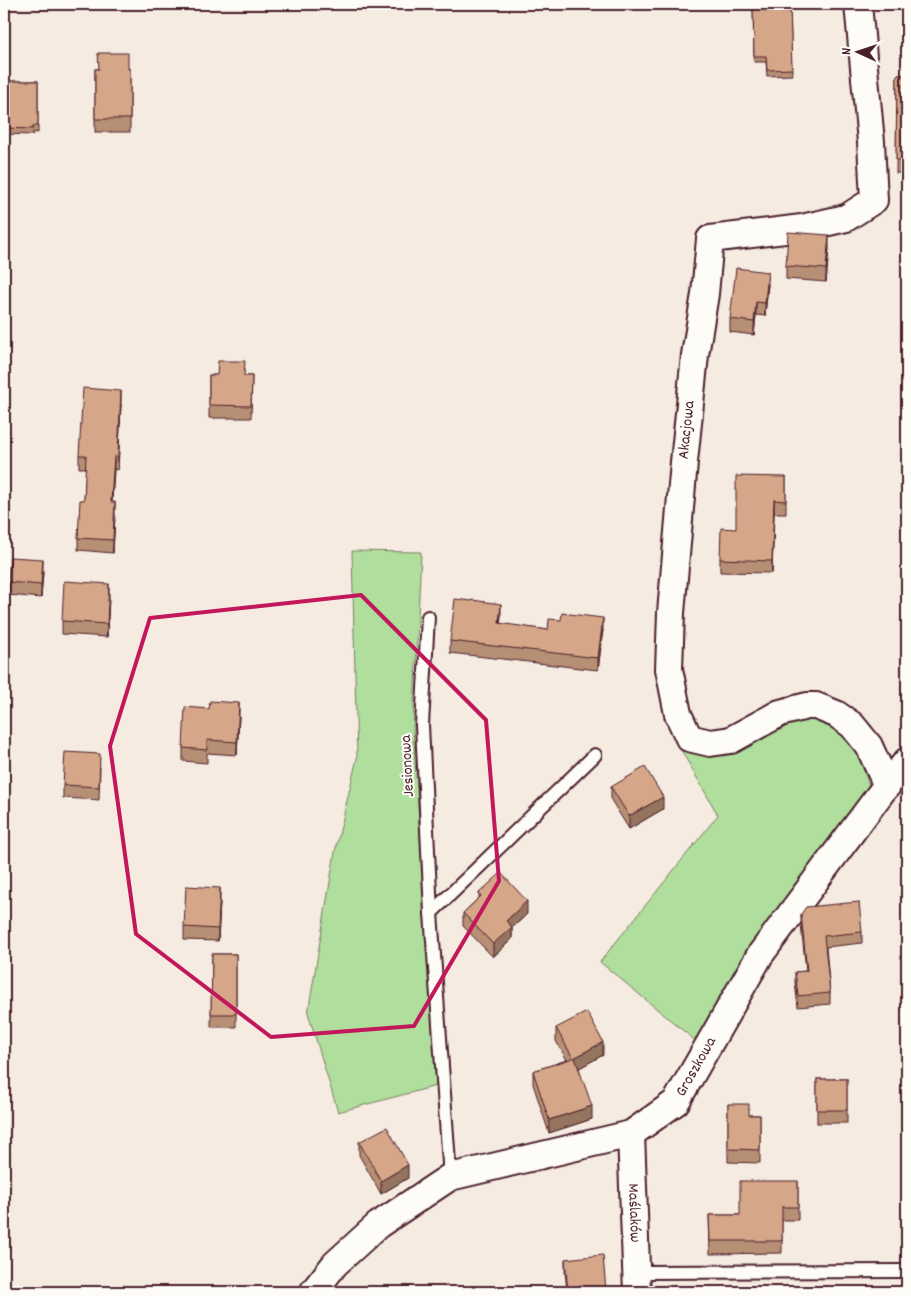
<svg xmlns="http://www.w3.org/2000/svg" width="911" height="1296" font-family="Dekko,sans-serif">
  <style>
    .green { fill: #afde9d; stroke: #7c7e64 }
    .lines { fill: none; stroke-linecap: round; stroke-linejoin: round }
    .lane-casing { stroke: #4a1f2b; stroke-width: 16 }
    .street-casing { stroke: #4a1f2b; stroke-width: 30 }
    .lane { stroke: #fdfcf7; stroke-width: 12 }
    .street { stroke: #fdfcf7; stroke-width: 26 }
    .wall { fill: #b78f74; stroke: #4a1f2b }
    .shaded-wall { fill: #95745e; stroke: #4a1f2b }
    .building { fill: #d5a687; stroke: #4a1f2b }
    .marked { fill: none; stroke: #c2185b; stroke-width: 4; stroke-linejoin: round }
    .labels { text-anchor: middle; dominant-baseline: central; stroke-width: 4; stroke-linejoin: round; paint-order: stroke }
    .street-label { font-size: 16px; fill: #4a1f2b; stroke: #fdfcf7 }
  </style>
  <rect width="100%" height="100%" fill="#f5ebe1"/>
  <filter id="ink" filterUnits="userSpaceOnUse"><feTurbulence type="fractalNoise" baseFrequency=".02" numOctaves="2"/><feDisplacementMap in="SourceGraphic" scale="10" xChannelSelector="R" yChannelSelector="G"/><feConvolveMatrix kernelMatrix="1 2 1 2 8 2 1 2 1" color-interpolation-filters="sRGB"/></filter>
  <g filter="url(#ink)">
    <g class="green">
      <path d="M 352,551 L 421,552 L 413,728 L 436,1086 L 338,1112 L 308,1013 L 335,852 L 357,758 Z"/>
      <path d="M 817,714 L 843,734 L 859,755 L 869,786 L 697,1042 L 600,962 L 718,815 L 680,748 L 718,752 L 795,719 Z"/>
    </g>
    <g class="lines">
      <g class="lane-casing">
        <g id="lane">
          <path d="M 428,617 L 422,725 L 431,913 L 450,1177"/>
          <path d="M 431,913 L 595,755"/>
          <path d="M 637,1272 L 907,1271"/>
        </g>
      </g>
      <g class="street-casing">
        <g id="street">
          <path d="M 858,4 L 871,142 L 874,200 L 846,218 L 802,228 L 710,239 L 705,294 L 695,355 L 684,462 L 671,613 L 669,669 L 678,714 L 689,738 L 710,743 L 731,740 L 780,713 L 807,706 L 816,706 L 836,714 L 852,725 L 869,746 L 887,786"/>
          <path id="s1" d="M 631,1134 L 637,1292"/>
          <path id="s2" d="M 313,1292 L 335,1264 L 378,1225 L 450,1177 L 631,1134 L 676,1102 L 760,955 L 886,786 L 907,761"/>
        </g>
      </g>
      <use href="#lane" class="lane"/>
      <use href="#street" class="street"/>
    </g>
    <g class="wall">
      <path d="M 790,6 L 792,75 L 767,76 L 766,62 L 754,62 L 753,7 Z"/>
      <rect x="95" y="69" width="35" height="63"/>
      <path d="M 897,75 L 907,75 L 907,173 L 896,173 Z"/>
      <path d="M 4,81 L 38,81 L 38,133 L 33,132 L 33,135 L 4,134 Z"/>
      <path d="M 829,248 L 826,282 L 786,279 L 786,266 Z"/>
      <path d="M 768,284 L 765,316 L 756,315 L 754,335 L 730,332 L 730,319 Z"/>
      <path d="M 209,375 L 252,376 L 251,418 L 209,418 Z"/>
      <path d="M 121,404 L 118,470 L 114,469 L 112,502 L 115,515 L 113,553 L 78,550 L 78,538 L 84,500 L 86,468 L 79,468 L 79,455 Z"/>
      <path d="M 786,477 L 786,513 L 774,513 L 772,573 L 720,572 L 720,559 L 736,529 Z"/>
      <path d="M 43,572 L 41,598 L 8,595 L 8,582 Z"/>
      <path d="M 109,597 L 107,637 L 62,634 L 62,621 Z"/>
      <path d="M 501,615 L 500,624 L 548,630 L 603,630 L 598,670 L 450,653 L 450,641 Z"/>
      <path d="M 209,709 L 239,716 L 237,755 L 207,753 L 207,763 L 183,761 L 183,748 Z"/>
      <path d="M 100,767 L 99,800 L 63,798 L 63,785 Z"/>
      <path d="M 611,787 L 663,809 L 629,829 L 611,800 Z"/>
      <path d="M 479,893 L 527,914 L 512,928 L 512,939 L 493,957 L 463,926 L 463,913 L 479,898 Z"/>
      <path d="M 220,901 L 218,941 L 184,940 L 184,927 Z"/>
      <path d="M 801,914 L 862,932 L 862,943 L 826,947 L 830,993 L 830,1004 L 798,1007 L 795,983 L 795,972 L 806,971 L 801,925 Z"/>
      <path d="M 212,954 L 236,954 L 236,1027 L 211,1027 Z"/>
      <path d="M 556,1028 L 603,1055 L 579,1068 L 592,1119 L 549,1133 L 533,1084 L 533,1071 L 567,1060 L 556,1041 Z"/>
      <rect x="817" y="1079" width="30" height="44"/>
      <path d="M 728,1104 L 749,1115 L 760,1115 L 760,1163 L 728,1162 Z"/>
      <path d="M 359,1142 L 408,1178 L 381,1194 L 359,1155 Z"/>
      <path d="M 4,1148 L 5,1175 L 5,1188 L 4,1188 Z"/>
      <path d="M 798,1181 L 798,1220 L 782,1220 L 782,1253 L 710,1254 L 709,1215 L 740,1215 Z"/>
      <path d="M 565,1259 L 606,1292 L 567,1292 L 565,1271 Z"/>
    </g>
    <g class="shaded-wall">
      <path d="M 829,235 L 829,248 L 826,282 L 826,269 Z"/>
      <path d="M 768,272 L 768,284 L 765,316 L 765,303 Z"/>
      <path d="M 756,302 L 756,315 L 754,335 L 754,322 Z"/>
      <path d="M 121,391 L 121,404 L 118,470 L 118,457 Z"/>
      <path d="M 114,457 L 114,469 L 111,515 L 111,502 Z"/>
      <path d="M 774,500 L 774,513 L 772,573 L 772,561 Z"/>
      <path d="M 115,502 L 115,515 L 113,553 L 113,540 Z"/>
      <path d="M 43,559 L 43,572 L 41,598 L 41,585 Z"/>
      <path d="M 109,584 L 109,597 L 107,637 L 107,624 Z"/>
      <path d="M 501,604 L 501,615 L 499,635 L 499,623 Z"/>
      <path d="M 603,618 L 603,630 L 598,670 L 598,658 Z"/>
      <path d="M 239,703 L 239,716 L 237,755 L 237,742 Z"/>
      <path d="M 663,797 L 663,809 L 629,829 L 629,816 Z"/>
      <path d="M 220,888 L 220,901 L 218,941 L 218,929 Z"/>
      <path d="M 527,901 L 527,914 L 512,928 L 512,939 L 493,957 L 493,944 L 506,921 Z"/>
      <path d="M 603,1042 L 603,1055 L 574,1071 L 574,1058 Z"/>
      <path d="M 592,1106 L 592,1119 L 549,1133 L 549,1120 Z"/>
      <path d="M 408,1165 L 408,1178 L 381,1194 L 381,1181 Z"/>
    </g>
    <g class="building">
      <path d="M 790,6 L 792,69 L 767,70 L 766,56 L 754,56 L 753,7 Z"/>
      <path d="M 98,53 L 128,53 L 128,69 L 130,69 L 130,119 L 95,119 L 95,69 L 99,69 Z"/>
      <path d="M 897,75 L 907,75 L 907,160 L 896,160 Z"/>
      <path d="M 4,81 L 38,81 L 38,126 L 33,126 L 33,129 L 4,128 Z"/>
      <path d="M 788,232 L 829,235 L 826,269 L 786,266 Z"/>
      <path d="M 736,268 L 768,272 L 765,303 L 756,302 L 754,322 L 730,319 Z"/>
      <path d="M 218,361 L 245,361 L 244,376 L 252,376 L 251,406 L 209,405 L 209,375 L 217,375 Z"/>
      <path d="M 83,388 L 121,391 L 118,457 L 114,457 L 111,502 L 115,502 L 113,540 L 78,538 L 80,500 L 84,500 L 86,455 L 79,455 Z"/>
      <path d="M 736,476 L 786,477 L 786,501 L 774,500 L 772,561 L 720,559 L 721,528 L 736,529 Z"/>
      <path d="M 10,557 L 43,559 L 41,585 L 8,582 Z"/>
      <path d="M 64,581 L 109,584 L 107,624 L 62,621 Z"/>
      <path d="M 455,599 L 471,601 L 472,600 L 501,604 L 499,623 L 548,630 L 549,619 L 561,620 L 562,613 L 603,618 L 598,658 L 450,641 Z"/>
      <path d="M 210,701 L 239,703 L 237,742 L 207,740 L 207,750 L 183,748 L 185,707 L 209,709 Z"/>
      <path d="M 65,752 L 100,754 L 99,787 L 63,785 Z"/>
      <path d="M 645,767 L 663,797 L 629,816 L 611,787 Z"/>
      <path d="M 501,873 L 527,901 L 506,921 L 512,927 L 493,944 L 463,913 L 481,896 L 479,893 Z"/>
      <path d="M 186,886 L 220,888 L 218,929 L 184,927 Z"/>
      <path d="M 859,902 L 862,932 L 824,936 L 830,993 L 798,996 L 795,972 L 807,971 L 801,914 L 806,907 Z"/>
      <path d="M 212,954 L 236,954 L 236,1014 L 211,1014 Z"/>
      <path d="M 587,1012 L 603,1042 L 574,1058 L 575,1058 L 592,1106 L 549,1120 L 533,1071 L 573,1058 L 556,1028 Z"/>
      <rect x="817" y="1079" width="30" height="31"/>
      <path d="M 728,1104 L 749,1104 L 749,1115 L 760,1115 L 760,1150 L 728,1149 Z"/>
      <path d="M 387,1127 L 408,1165 L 381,1181 L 359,1142 Z"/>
      <path d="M 740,1181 L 798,1181 L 798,1207 L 782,1207 L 782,1241 L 710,1241 L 709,1215 L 740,1215 Z"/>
      <path d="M 603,1255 L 606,1292 L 568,1292 L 565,1259 Z"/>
    </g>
  </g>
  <path class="marked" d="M 361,595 L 486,720 L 499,881 L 414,1026 L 271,1037 L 136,934 L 110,746 L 150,618 Z"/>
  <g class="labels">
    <g class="street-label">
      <text transform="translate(687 430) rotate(-84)">Akacjowa</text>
      <text transform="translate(408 766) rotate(-93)">Jesionowa</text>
      <text stroke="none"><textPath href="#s2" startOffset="462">Groszkowa</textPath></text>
      <text stroke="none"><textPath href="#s1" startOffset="79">Maślaków</textPath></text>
    </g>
  </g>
  <rect width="911" height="1296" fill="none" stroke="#fdfcf7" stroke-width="20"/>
  <rect x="10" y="10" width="891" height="1276" fill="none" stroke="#4a1f2b" stroke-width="2" filter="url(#ink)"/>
  <g transform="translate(858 52) rotate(273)" stroke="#fdfcf7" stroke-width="4" paint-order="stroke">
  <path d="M0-4L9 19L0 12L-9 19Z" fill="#4a1f2b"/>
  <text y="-8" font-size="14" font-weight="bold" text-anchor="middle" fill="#4a1f2b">N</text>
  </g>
</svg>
